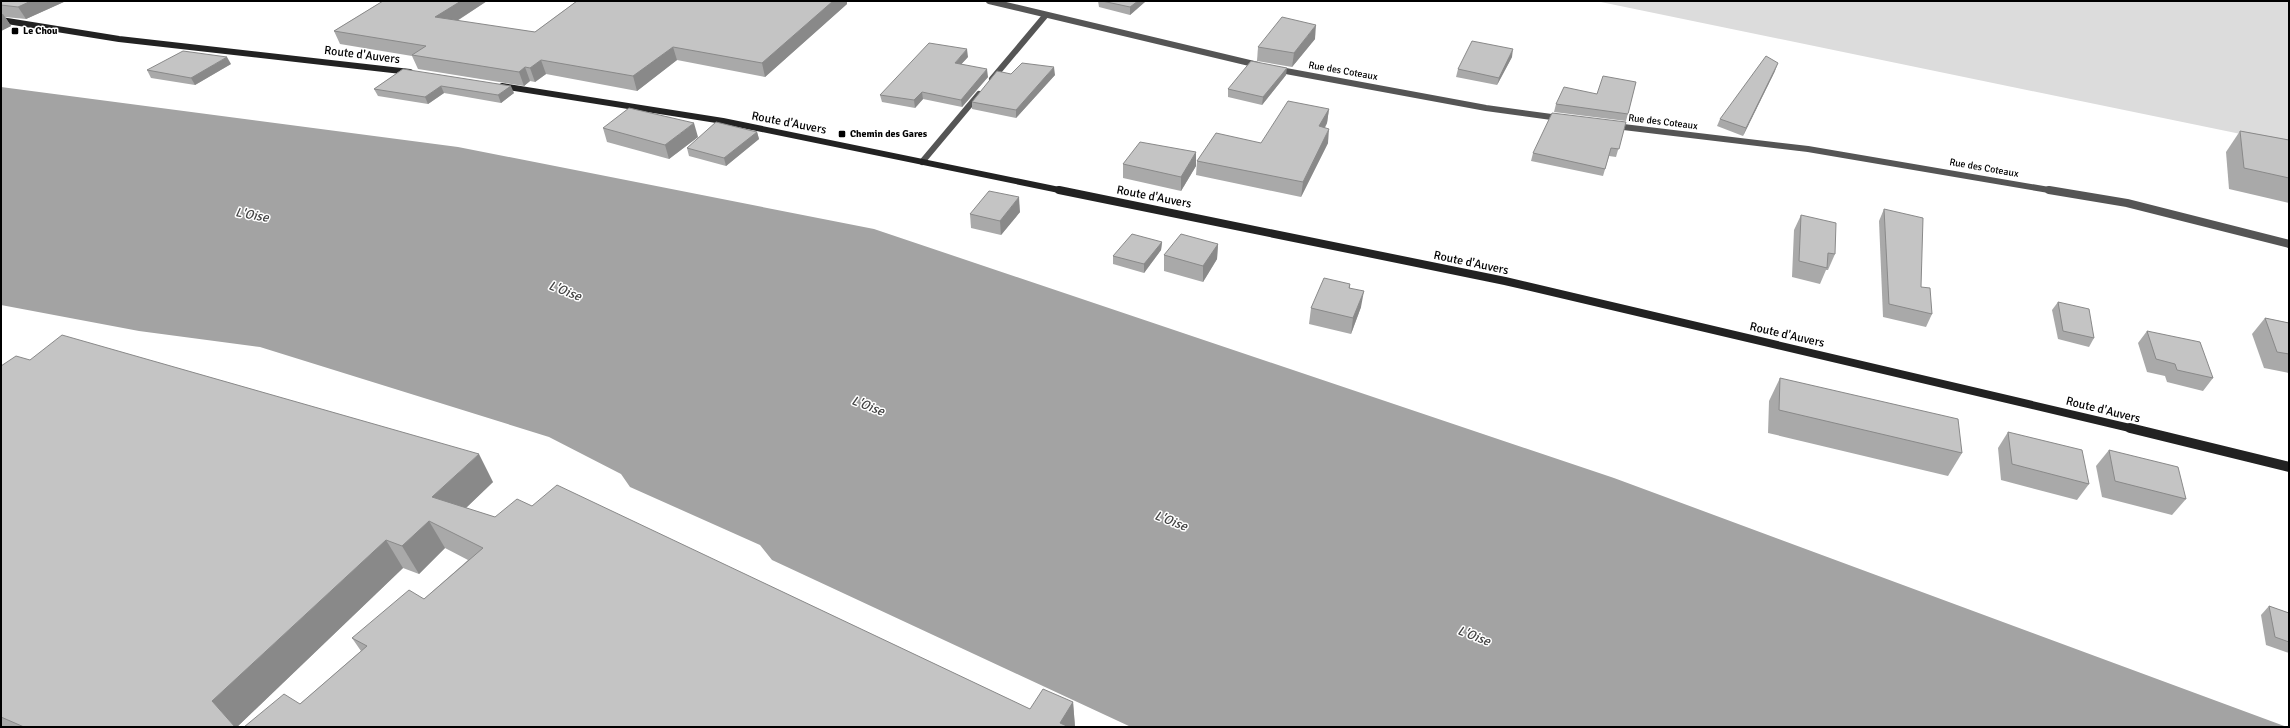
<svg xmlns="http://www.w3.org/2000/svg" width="2290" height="728" font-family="Signika,sans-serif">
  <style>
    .green { fill: #dcdcdc }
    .water { fill: #a3a3a3 }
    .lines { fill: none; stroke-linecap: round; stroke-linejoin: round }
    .minor-far1 { stroke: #555; stroke-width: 6 }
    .minor { stroke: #555; stroke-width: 8 }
    .secondary-far2 { stroke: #222; stroke-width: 6 }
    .secondary-far1 { stroke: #222; stroke-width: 8 }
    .secondary { stroke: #222; stroke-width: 10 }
    .wall { fill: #a9a9a9 }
    .shaded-wall { fill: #898989 }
    .building { fill: #c4c4c4; stroke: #898989 }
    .poi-dot { fill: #000; stroke: #fff; stroke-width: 1.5 }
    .labels { text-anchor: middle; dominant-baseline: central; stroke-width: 3; stroke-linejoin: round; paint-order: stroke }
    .far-poi-label { font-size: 10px; font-weight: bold; fill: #000; stroke: #fff; text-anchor: start }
    .far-street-label { font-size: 10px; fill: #000; stroke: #fff }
    .street-label { font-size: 12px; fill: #000; stroke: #fff }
    .water-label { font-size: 13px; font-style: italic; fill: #444; stroke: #fff }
  </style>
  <rect width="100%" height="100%" fill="#fff"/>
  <path class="green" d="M 1596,1 L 2289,1 L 2289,144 Z"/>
  <path class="water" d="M 1,87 L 458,147 L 874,229 L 1614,478 L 2287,727 L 1131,727 L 772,560 L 760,545 L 630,487 L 621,474 L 549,437 L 260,347 L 139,331 L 1,305 Z"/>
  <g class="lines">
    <g class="minor-far1">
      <path d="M 989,1 L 1258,65"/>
      <path d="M 1275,69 L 1486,108 L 1559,118"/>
      <path d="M 992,79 L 1045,16"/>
      <path d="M 1615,126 L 1808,149 L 2055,191"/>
      <path d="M 922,162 L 979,94"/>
    </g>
    <path class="minor" d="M 2049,190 L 2127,203 L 2289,244"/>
    <g class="secondary-far2">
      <path d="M 1,20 L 119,39 L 410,72"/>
      <path d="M 502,86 L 723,121 L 1064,191"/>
    </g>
    <path class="secondary-far1" d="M 1059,190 L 1505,281 L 2134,429"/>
    <path class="secondary" d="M 2130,428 L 2289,467"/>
  </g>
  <g class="wall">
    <path d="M 1,1 L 66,1 L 26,19 L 5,17 L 11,26 L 1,31 Z"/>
    <path d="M 383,1 L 487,1 L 457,21 L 535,32 L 577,1 L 847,1 L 847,4 L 765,77 L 677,60 L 637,91 L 546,74 L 535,82 L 530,81 L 524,86 L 418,69 L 412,56 L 340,44 L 334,31 Z"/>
    <path d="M 1098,1 L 1146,1 L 1130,15 L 1099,7 Z"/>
    <path d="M 1315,39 L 1292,67 L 1257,61 L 1258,47 Z"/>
    <path d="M 968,57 L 961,64 L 988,77 L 962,107 L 923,99 L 915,108 L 882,102 L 880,95 Z"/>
    <path d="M 1512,57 L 1497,85 L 1456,77 L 1458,69 Z"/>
    <path d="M 231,64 L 195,85 L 151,78 L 147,70 Z"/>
    <path d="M 403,69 L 514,93 L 501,103 L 444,93 L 428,104 L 378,96 L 374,89 Z"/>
    <path d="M 1775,71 L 1743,136 L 1717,126 L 1720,119 Z"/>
    <path d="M 1011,74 L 1055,75 L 1016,118 L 972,109 L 972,102 Z"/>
    <path d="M 1286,75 L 1262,105 L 1228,97 L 1228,89 Z"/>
    <path d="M 1636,82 L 1626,121 L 1554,112 L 1556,104 L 1597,94 Z"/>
    <path d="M 1329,109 L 1327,123 L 1325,128 L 1328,143 L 1301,197 L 1196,175 L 1197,161 L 1261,143 Z"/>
    <path d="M 1626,122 L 1616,157 L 1609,156 L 1603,176 L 1531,161 L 1533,153 Z"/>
    <path d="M 603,128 L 698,137 L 669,159 L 607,142 Z"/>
    <path d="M 2240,131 L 2289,140 L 2289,203 L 2229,189 L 2226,152 Z"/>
    <path d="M 757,132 L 759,139 L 726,166 L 689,156 L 687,148 Z"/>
    <path d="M 1123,164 L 1196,166 L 1181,191 L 1123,178 Z"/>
    <path d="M 1884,209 L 1921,287 L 1932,314 L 1926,327 L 1883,317 L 1879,221 Z"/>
    <path d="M 1020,212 L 1001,235 L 971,228 L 970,214 Z"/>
    <path d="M 1801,215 L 1835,254 L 1828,270 L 1826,270 L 1820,284 L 1792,277 L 1794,230 Z"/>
    <path d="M 1162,242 L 1161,250 L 1144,273 L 1113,264 L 1113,256 Z"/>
    <path d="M 1218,244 L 1217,259 L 1203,282 L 1164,271 L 1164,255 Z"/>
    <path d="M 1350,284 L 1350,288 L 1361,307 L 1351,334 L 1309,324 L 1311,308 Z"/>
    <path d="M 2058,302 L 2094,338 L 2089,347 L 2058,339 L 2052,310 Z"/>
    <path d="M 2265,318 L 2289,323 L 2289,373 L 2264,368 L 2252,334 Z"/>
    <path d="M 2147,331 L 2213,378 L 2203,391 L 2167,382 L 2165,376 L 2147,372 L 2138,343 Z"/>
    <path d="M 30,360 L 493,482 L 466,508 L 495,517 L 532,506 L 1030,709 L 1073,702 L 1075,727 L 244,727 L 300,704 L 361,651 L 352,638 L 424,599 L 468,560 L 445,548 L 419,574 L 403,568 L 237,727 L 1,727 L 1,366 Z"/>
    <path d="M 1780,378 L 1962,453 L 1948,476 L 1768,433 L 1769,401 Z"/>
    <path d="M 2008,432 L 2089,484 L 2077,500 L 2001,480 L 1998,448 Z"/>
    <path d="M 2109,450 L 2186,499 L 2172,515 L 2102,497 L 2096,466 Z"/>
    <path d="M 2269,606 L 2289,613 L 2289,653 L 2266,645 L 2261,615 Z"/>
  </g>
  <g class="shaded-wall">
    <path d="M 31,1 L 66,1 L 26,19 L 18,7 Z"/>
    <path d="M 461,1 L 487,1 L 441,31 L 435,17 Z"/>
    <path d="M 833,1 L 847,1 L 847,4 L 765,77 L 762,63 Z"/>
    <path d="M 1138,1 L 1146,1 L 1130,15 L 1130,7 Z"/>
    <path d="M 1,14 L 3,14 L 11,26 L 1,31 Z"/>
    <path d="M 1316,25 L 1315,39 L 1292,67 L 1294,53 Z"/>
    <path d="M 673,47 L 677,60 L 637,91 L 633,76 Z"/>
    <path d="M 967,49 L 968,57 L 956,70 L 955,63 Z"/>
    <path d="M 1513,49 L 1512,57 L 1497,85 L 1499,78 Z"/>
    <path d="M 227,57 L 231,64 L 195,85 L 191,78 Z"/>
    <path d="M 541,60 L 546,74 L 535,82 L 530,68 Z"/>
    <path d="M 1778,63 L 1775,71 L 1743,136 L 1746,128 Z"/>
    <path d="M 525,67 L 530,81 L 524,86 L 519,72 Z"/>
    <path d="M 1054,67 L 1055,75 L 1016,118 L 1016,110 Z"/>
    <path d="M 1287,68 L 1286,75 L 1262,105 L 1263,97 Z"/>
    <path d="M 987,69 L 988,77 L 962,107 L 961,100 Z"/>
    <path d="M 441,86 L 444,93 L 428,104 L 425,97 Z"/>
    <path d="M 511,86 L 514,93 L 501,103 L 498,95 Z"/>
    <path d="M 922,92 L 923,99 L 915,108 L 914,100 Z"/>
    <path d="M 1329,109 L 1327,123 L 1317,140 L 1319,126 Z"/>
    <path d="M 694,123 L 698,137 L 669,159 L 665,145 Z"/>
    <path d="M 1329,129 L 1328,143 L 1301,197 L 1303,182 Z"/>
    <path d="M 757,132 L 759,139 L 726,166 L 724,158 Z"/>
    <path d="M 1196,152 L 1196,166 L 1181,191 L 1181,177 Z"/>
    <path d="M 1019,197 L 1020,212 L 1001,235 L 1000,221 Z"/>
    <path d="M 1162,242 L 1161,250 L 1144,273 L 1144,264 Z"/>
    <path d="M 1218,244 L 1217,259 L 1203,282 L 1203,266 Z"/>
    <path d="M 1364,291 L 1361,307 L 1351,334 L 1353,318 Z"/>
    <path d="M 479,454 L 493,482 L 448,525 L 432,497 Z"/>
    <path d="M 429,521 L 445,548 L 419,574 L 402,546 Z"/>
    <path d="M 386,540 L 403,568 L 237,727 L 235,727 L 212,701 Z"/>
    <path d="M 1073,702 L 1075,727 L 1060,727 L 1060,723 Z"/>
  </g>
  <g class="building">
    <path d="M 1,1 L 31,1 L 18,7 L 1,5 Z"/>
    <path d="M 383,1 L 461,1 L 435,17 L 535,32 L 577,1 L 833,1 L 762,63 L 673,47 L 633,76 L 541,60 L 530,68 L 525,67 L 519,72 L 412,55 L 426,46 L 334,31 Z"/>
    <path d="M 1102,1 L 1138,1 L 1130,7 Z"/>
    <path d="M 1282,17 L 1316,25 L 1294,53 L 1258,47 Z"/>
    <path d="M 1472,41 L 1513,49 L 1499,78 L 1458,69 Z"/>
    <path d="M 929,43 L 967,49 L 955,63 L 987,69 L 961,100 L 922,92 L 914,100 L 880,95 Z"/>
    <path d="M 183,51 L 227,57 L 191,78 L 147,70 Z"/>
    <path d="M 1766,56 L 1778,63 L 1746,128 L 1720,119 Z"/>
    <path d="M 1251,61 L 1287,68 L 1263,97 L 1228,89 Z"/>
    <path d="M 1022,63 L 1054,67 L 1016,110 L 972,102 L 997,71 L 1011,74 Z"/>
    <path d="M 403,69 L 511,86 L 498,95 L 441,86 L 425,97 L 374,89 Z"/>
    <path d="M 1603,76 L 1636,82 L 1628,114 L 1556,104 L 1564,87 L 1597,94 Z"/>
    <path d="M 1288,101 L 1329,109 L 1319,126 L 1329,129 L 1303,182 L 1197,161 L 1216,133 L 1261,143 Z"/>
    <path d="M 629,108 L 694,123 L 665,145 L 603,128 Z"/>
    <path d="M 1552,113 L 1626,122 L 1619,149 L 1611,148 L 1605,169 L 1533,153 Z"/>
    <path d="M 716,122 L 757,132 L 724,158 L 687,148 Z"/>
    <path d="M 2240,131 L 2289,140 L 2289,178 L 2244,168 Z"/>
    <path d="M 1140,142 L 1196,152 L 1181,177 L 1123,164 Z"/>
    <path d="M 989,191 L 1019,197 L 1000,221 L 970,214 Z"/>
    <path d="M 1884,209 L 1923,218 L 1921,287 L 1930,288 L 1932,314 L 1889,304 Z"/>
    <path d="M 1801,215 L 1836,223 L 1835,254 L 1828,253 L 1827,268 L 1799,261 Z"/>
    <path d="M 1132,234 L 1162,242 L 1144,264 L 1113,256 Z"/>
    <path d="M 1181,234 L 1218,244 L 1203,266 L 1164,255 Z"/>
    <path d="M 1324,278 L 1350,284 L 1349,288 L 1364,291 L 1353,318 L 1311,308 Z"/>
    <path d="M 2058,302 L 2089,309 L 2094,338 L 2063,331 Z"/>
    <path d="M 2265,318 L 2289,323 L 2289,354 L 2277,352 Z"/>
    <path d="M 2147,331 L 2200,342 L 2213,378 L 2177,370 L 2175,364 L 2156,359 Z"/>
    <path d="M 62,335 L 479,454 L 432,497 L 495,517 L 517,499 L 532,506 L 557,485 L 1030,709 L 1043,689 L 1073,702 L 1060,723 L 1069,727 L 244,727 L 284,694 L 300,704 L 367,646 L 352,638 L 409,590 L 424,599 L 483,548 L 429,521 L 402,546 L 386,540 L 212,701 L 235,727 L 24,727 L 1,717 L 1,366 L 16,356 L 30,360 Z"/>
    <path d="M 1780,378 L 1958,419 L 1962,453 L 1779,410 Z"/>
    <path d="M 2008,432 L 2082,450 L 2089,484 L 2012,464 Z"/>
    <path d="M 2109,450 L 2178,467 L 2186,499 L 2115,481 Z"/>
    <path d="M 2269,606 L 2289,613 L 2289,642 L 2275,637 Z"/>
  </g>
  <g class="poi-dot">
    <rect x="11" y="27" width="8" height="8" rx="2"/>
    <rect x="838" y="130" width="8" height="8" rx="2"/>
  </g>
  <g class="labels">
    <g class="far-poi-label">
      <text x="23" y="31">Le Chou</text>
      <text x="850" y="134">Chemin des Gares</text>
    </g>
    <g class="far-street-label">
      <text transform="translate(1343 71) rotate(10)">Rue des Coteaux</text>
      <text transform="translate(1663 122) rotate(7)">Rue des Coteaux</text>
      <text transform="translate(1984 168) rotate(10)">Rue des Coteaux</text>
    </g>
    <g class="street-label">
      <text transform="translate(362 55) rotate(7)">Route d'Auvers</text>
      <text transform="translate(789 123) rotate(11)">Route d'Auvers</text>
      <text transform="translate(1154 197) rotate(11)">Route d'Auvers</text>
      <text transform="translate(1471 263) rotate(12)">Route d'Auvers</text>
      <text transform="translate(1787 335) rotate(13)">Route d'Auvers</text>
      <text transform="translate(2103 410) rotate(14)">Route d'Auvers</text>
    </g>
    <g class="water-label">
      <text transform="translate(252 215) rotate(10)">L'Oise</text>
      <text transform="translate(565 291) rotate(21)">L'Oise</text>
      <text transform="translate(868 406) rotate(21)">L'Oise</text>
      <text transform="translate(1171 521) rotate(21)">L'Oise</text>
      <text transform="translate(1474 636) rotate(21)">L'Oise</text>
    </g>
  </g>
  <rect width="2290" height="728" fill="none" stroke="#000000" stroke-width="4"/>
</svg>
